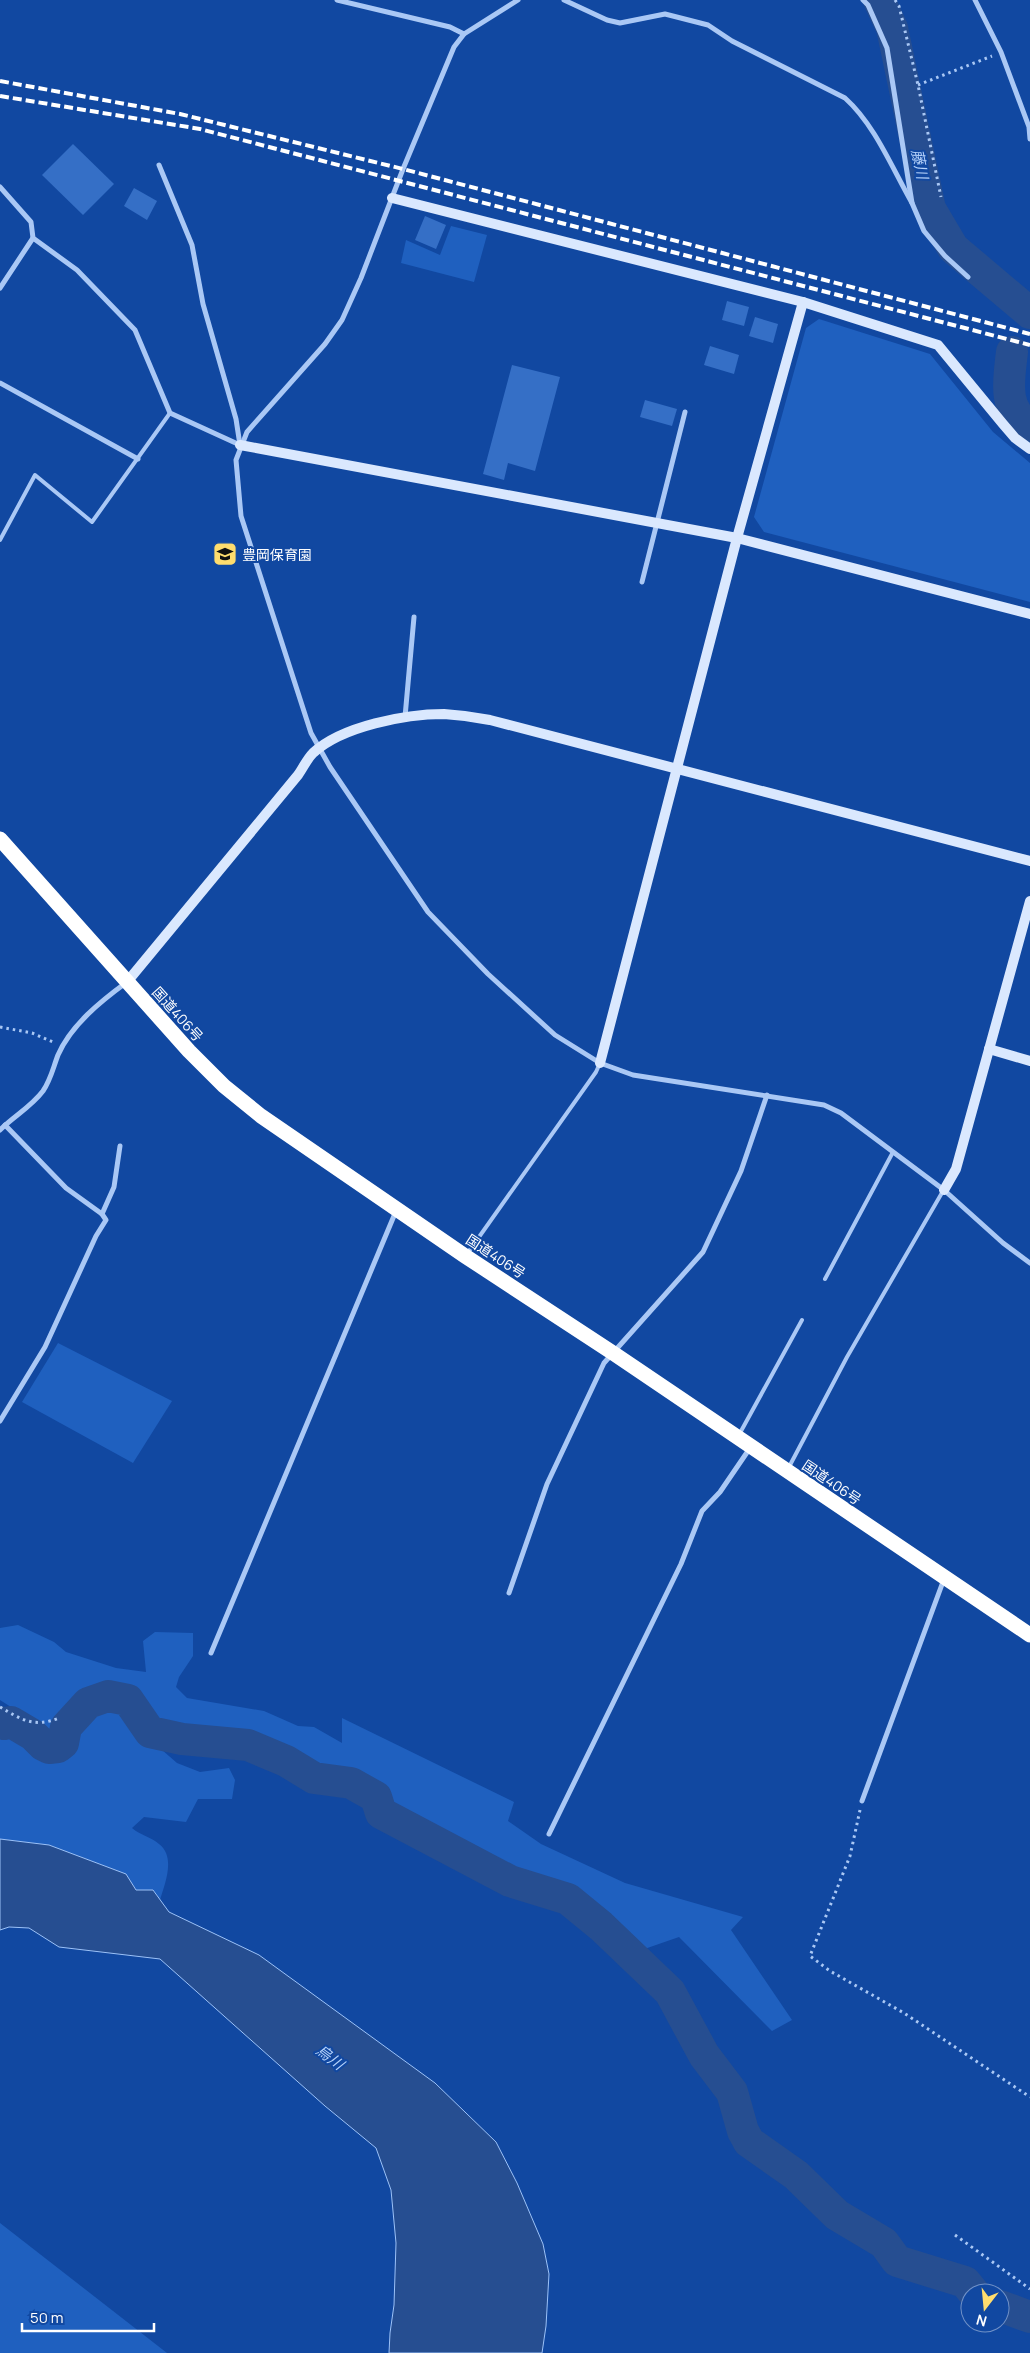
<svg xmlns="http://www.w3.org/2000/svg" width="1030" height="2353" font-family="Manrope,'Noto Sans JP',sans-serif">
  <style>
    .green { fill: #1f60bf }
    .water { fill: #264e91; stroke: #9cc2f8 }
    .lines { fill: none; stroke-linecap: round; stroke-linejoin: round }
    .river { stroke: #264e91; stroke-width: 32 }
    .building { fill: #356fc6 }
    .path { stroke: #aac8f5; stroke-width: 3; stroke-dasharray: 2.5 4; stroke-linecap: butt }
    .lane { stroke: #aac8f5; stroke-width: 4 }
    .street { stroke: #aac8f5; stroke-width: 5 }
    .secondary { stroke: #dae8fe; stroke-width: 10 }
    .highway { stroke: #fff; stroke-width: 15 }
    .rail { stroke: #fff; stroke-width: 4; stroke-dasharray: 9 4; stroke-linecap: butt }
    .labels { text-anchor: middle; dominant-baseline: central; stroke-width: 4; stroke-linejoin: round; paint-order: stroke }
    .poi-label { font-size: 14px; fill: #fff; stroke: #1148a1; text-anchor: start }
    .street-label { font-size: 14px; fill: #fff; stroke: #1148a1 }
    .water-label { font-size: 15px; font-style: italic; fill: #b7d3fb; stroke: #1148a1 }
  </style>
  <rect width="100%" height="100%" fill="#1148a1"/>
  <g class="green">
    <path d="M 451,226 L 487,235 L 474,282 L 401,263 L 406,240 L 440,255 Z"/>
    <path d="M 819,319 L 930,354 L 993,432 L 1030,463 L 1030,602 L 764,532 L 754,517 L 806,328 Z"/>
    <path d="M 58,1343 L 172,1401 L 133,1463 L 22,1402 Z"/>
    <path d="M 18,1625 L 54,1642 L 66,1652 L 116,1668 L 146,1672 L 143,1641 L 155,1632 L 193,1633 L 193,1656 L 179,1677 L 176,1687 L 187,1698 L 264,1711 L 298,1726 L 314,1727 L 342,1743 L 342,1718 L 514,1802 L 508,1821 L 541,1844 L 625,1883 L 743,1917 L 731,1930 L 792,2020 L 772,2031 L 679,1937 L 630,1954 L 601,1926 L 568,1899 L 510,1881 L 381,1813 L 376,1797 L 352,1783 L 314,1778 L 286,1761 L 248,1745 L 182,1739 L 151,1732 L 154,1743 L 177,1763 L 200,1772 L 229,1768 L 235,1780 L 232,1799 L 198,1799 L 186,1822 L 144,1817 L 132,1828 C 140,1835 151,1837 159,1844 C 176,1857 165,1883 160,1900 L 153,1890 L 136,1890 L 126,1874 L 49,1845 L 0,1839 L 0,1725 L 10,1726 L 32,1738 L 48,1751 L 59,1750 L 65,1745 L 70,1729 L 89,1705 L 99,1703 L 86,1700 L 63,1725 L 60,1739 L 57,1744 L 49,1745 L 43,1741 L 11,1707 L 0,1700 L 0,1628 Z"/>
    <path d="M 0,2223 L 167,2353 L 0,2353 Z"/>
  </g>
  <path class="water" d="M 0,1839 L 49,1845 L 126,1874 L 136,1890 L 153,1890 L 169,1912 L 259,1955 L 435,2083 L 496,2142 L 517,2183 L 543,2244 L 549,2274 L 546,2326 L 542,2353 L 389,2353 L 390,2333 L 394,2305 L 396,2243 L 391,2190 L 376,2148 L 325,2106 L 160,1959 L 59,1947 L 29,1928 L 9,1927 L 0,1930 Z"/>
  <g class="lines">
    <g class="river">
      <path d="M 879,0 L 892,28 L 930,209 L 953,248 L 1030,313"/>
      <path d="M 1012,352 C 1009,379 1002,410 1030,426"/>
      <path d="M 0,1722 L 4,1724 L 11,1722 L 33,1735 L 43,1745 L 49,1748 L 58,1747 L 63,1743 L 66,1727 L 88,1703 L 108,1696 L 128,1700 L 150,1732 L 182,1739 L 248,1745 L 286,1761 L 314,1778 L 351,1783 L 376,1797 L 381,1813 L 510,1881 L 568,1899 L 601,1926 L 670,1992 L 704,2055 L 732,2092 L 743,2131 L 749,2142 L 796,2175 L 837,2215 L 884,2243 L 897,2261 L 965,2282 L 974,2293"/>
      <path d="M 1000,2306 L 1030,2317"/>
    </g>
  </g>
  <g class="building">
    <path d="M 73,144 L 114,184 L 83,215 L 42,175 Z"/>
    <path d="M 134,188 L 157,201 L 147,220 L 124,206 Z"/>
    <path d="M 425,216 L 446,225 L 436,249 L 415,240 Z"/>
    <path d="M 727,301 L 749,307 L 744,326 L 722,320 Z"/>
    <path d="M 755,317 L 778,324 L 773,343 L 749,336 Z"/>
    <path d="M 710,346 L 739,355 L 734,374 L 704,365 Z"/>
    <path d="M 512,365 L 560,377 L 535,471 L 508,463 L 504,480 L 483,474 Z"/>
    <path d="M 645,400 L 677,409 L 672,426 L 640,417 Z"/>
  </g>
  <g class="lines">
    <g class="path">
      <path d="M 895,0 L 899,6 L 918,85 L 941,197"/>
      <path d="M 918,85 L 992,56"/>
      <path d="M 0,1027 L 32,1033 L 53,1042"/>
      <path d="M 0,1707 C 22,1720 34,1728 59,1718"/>
      <path d="M 860,1810 L 850,1856 L 810,1956 L 830,1971 L 904,2013 L 1030,2097"/>
      <path d="M 955,2235 L 1030,2289"/>
    </g>
    <g class="lane">
      <path d="M 0,540 L 35,475 L 92,522 L 170,413"/>
      <path d="M 467,1254 L 596,1072 L 600,1063"/>
      <path d="M 825,1279 L 893,1152"/>
      <path d="M 740,1433 L 802,1320"/>
      <path d="M 789,1467 L 847,1357 L 943,1191"/>
    </g>
    <g class="street">
      <path d="M 337,0 L 450,27 L 464,34"/>
      <path d="M 518,0 L 464,34 L 454,47 L 403,169 L 361,278 L 342,320 L 325,344 L 247,432 L 236,460 L 241,516 L 311,733 L 330,767 L 428,912 L 488,974 L 555,1035 L 600,1063 L 633,1075 L 824,1105 L 841,1113 L 944,1190 L 1003,1243 L 1030,1263"/>
      <path d="M 564,0 L 607,20 L 620,23 L 665,14 L 708,25 L 732,41 L 845,98 C 875,125 892,168 912,203"/>
      <path d="M 863,0 L 868,5 L 887,48 L 912,203 L 924,231 L 945,256 L 968,277"/>
      <path d="M 975,0 L 1001,52 L 1029,127 L 1030,139"/>
      <path d="M 159,165 L 192,245 L 203,304 L 236,419 L 240,445"/>
      <path d="M 0,187 L 31,222 L 33,238 L 77,270 L 135,330 L 170,413 L 240,445"/>
      <path d="M 0,288 L 33,238"/>
      <path d="M 0,383 L 138,459"/>
      <path d="M 642,582 L 685,412"/>
      <path d="M 405,717 L 414,617"/>
      <path d="M 0,1130 C 14,1116 31,1107 43,1091 C 51,1079 53,1068 58,1055 C 71,1025 101,1001 127,982"/>
      <path d="M 102,1214 L 114,1187 L 120,1146"/>
      <path d="M 0,1421 L 45,1347 L 96,1236 L 106,1220 L 102,1214 L 66,1188 L 5,1125"/>
      <path d="M 509,1593 L 547,1484 L 604,1363 L 703,1252 L 741,1171 L 767,1095"/>
      <path d="M 211,1653 L 396,1211"/>
      <path d="M 862,1801 L 944,1579"/>
      <path d="M 549,1834 L 681,1564 L 702,1511 L 720,1492 L 750,1448"/>
    </g>
    <g class="secondary">
      <path d="M 392,198 L 803,302 L 938,345 L 1003,424 L 1015,438 L 1030,449"/>
      <path d="M 240,445 L 737,538 L 1030,614"/>
      <path d="M 127,982 L 298,775 C 303,768 307,759 313,753 C 342,726 406,714 444,714 C 460,715 475,717 490,720 L 1030,861"/>
      <path d="M 989,1049 L 1030,1061"/>
      <path d="M 600,1063 L 737,538 L 803,302"/>
      <path d="M 944,1190 L 956,1169 L 1030,901"/>
    </g>
    <path class="highway" d="M 0,839 L 189,1051 L 224,1086 L 261,1116 L 465,1256 L 613,1353 L 1030,1635"/>
    <g class="rail">
      <path d="M 0,81 L 180,114 L 403,169 L 1030,334"/>
      <path d="M 0,96 L 200,129 L 1030,345"/>
    </g>
  </g>
  <defs>
    <g id="school-square" transform="scale(1.25)"><rect x="-9" y="-9" width="18" height="18" rx="4" fill="#ffdd6e" stroke="#1148a1"/><path d="M0-5L7-2L0 1L-7-2ZM-4 1L0 2.5L4 1V4Q0 6-4 4Z" fill="#111"/></g>
  </defs>
  <g fill-rule="evenodd">
    <use href="#school-square" x="225" y="554"/>
  </g>
  <g class="labels">
    <g class="poi-label">
      <text x="242" y="554">豊岡保育園</text>
    </g>
    <g class="street-label">
      <text transform="translate(178 1014) rotate(48)">国道406号</text>
      <text transform="translate(496 1256) rotate(33)">国道406号</text>
      <text transform="translate(832 1482) rotate(34)">国道406号</text>
    </g>
    <g class="water-label">
      <text transform="translate(920 164) rotate(78)">藤川</text>
      <text transform="translate(330 2057) rotate(37)">烏川</text>
    </g>
  </g>
  <g transform="translate(985 2308) rotate(196)"><circle r="24" fill="#1148a1" stroke="#7091c7"/>
  <path d="M0-4L9 19L0 12L-9 19Z" fill="#ffdd6e"/>
  <text y="-8" font-size="14" font-weight="bold" text-anchor="middle" fill="#ffffff">N</text>
  </g>
  <path d="M22 2323v8h132v-8" fill="none" stroke="#ffffff" stroke-width="2.5"/>
  <text x="30" y="2323" font-size="15" fill="#ffffff" stroke="#1148a1" stroke-width="4" paint-order="stroke">50 m</text>
</svg>
